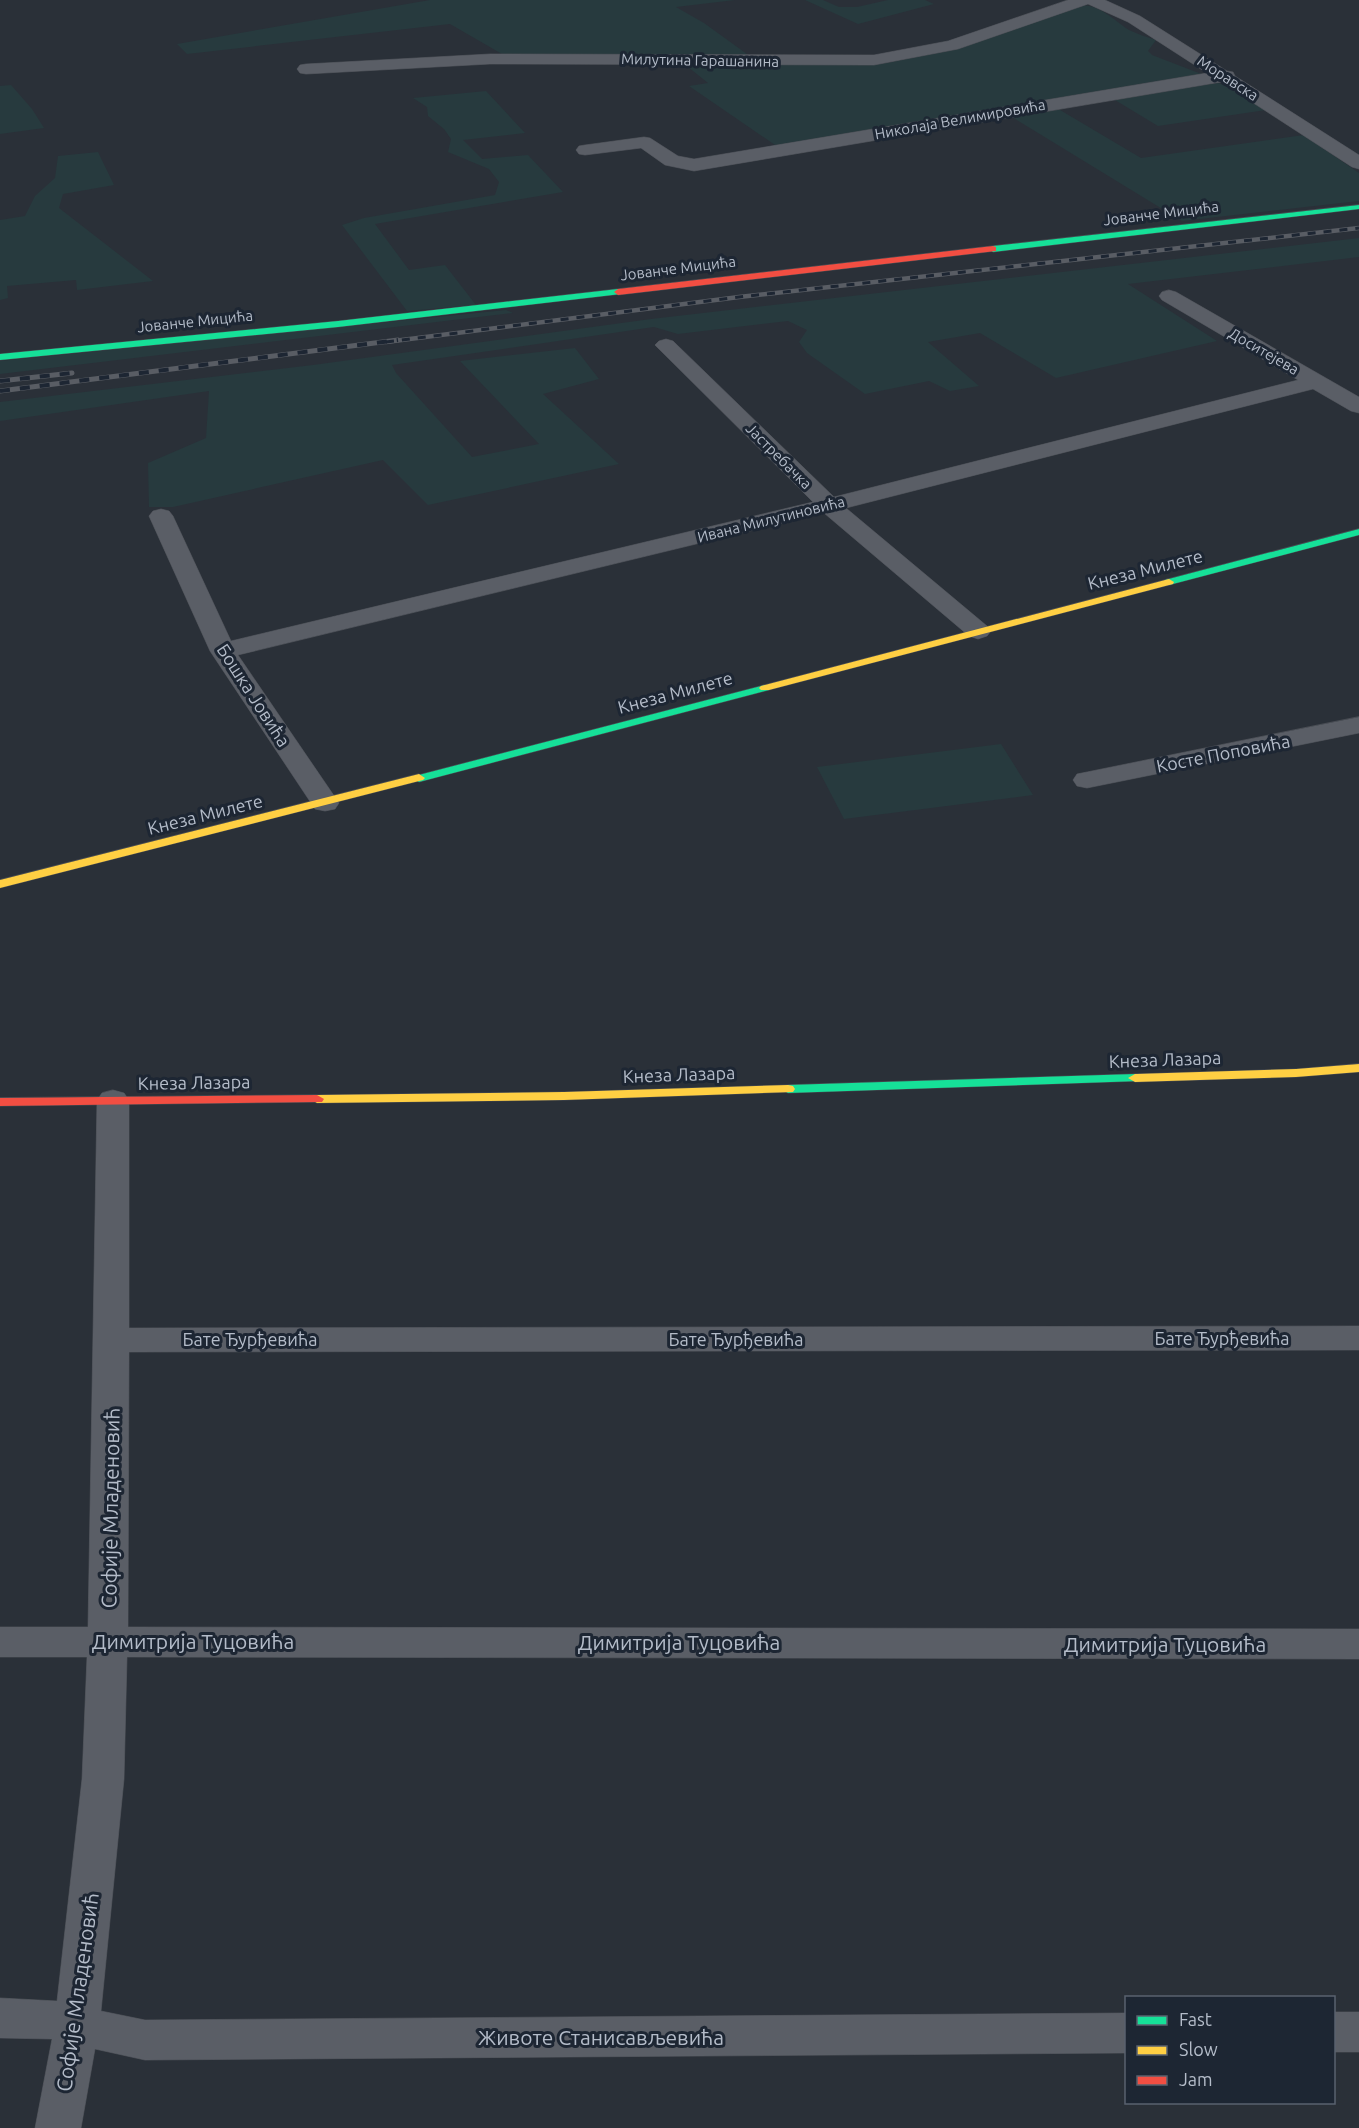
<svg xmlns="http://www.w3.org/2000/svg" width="1359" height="2128" font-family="Ubuntu,sans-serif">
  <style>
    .green { fill: #273a3e }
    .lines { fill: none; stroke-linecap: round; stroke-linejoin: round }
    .street-casing { stroke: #484c53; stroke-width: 1 }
    .fast-casing { stroke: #484c53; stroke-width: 1 }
    .slow-casing { stroke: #484c53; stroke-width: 1 }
    .jam-casing { stroke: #484c53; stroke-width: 1 }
    .street { fill: #5a5e66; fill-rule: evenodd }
    .fast { fill: #16e098; fill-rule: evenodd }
    .slow { fill: #ffcf43; fill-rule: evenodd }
    .jam { fill: #f24e42; fill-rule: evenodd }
    .rail-far1-casing { stroke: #595d64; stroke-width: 4.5 }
    .rail-casing { stroke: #595d64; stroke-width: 5 }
    .rail-far1 { stroke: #1d2633; stroke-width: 3; stroke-dasharray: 8; stroke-linecap: butt }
    .rail { stroke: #1d2633; stroke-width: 4; stroke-dasharray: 10; stroke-linecap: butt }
    .labels { text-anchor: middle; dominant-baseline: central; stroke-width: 6; stroke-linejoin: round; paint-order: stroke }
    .far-street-label { font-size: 15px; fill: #b4bcc9; stroke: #1d2633 }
    .street-label { font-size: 18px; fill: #b4bcc9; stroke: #1d2633 }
    .near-street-label { font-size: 21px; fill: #b4bcc9; stroke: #1d2633 }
  </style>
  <rect width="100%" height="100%" fill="#2a3038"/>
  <g class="green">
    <path d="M 430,0 L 735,0 L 676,7 L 704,23 L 751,57 L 502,54 L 450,24 L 187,54 L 177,44 Z"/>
    <path d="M 805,0 L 823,0 L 839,7 L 857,7 L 888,0 L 925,0 L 934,4 L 858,24 Z"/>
    <path d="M 1079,5 C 1101,5 1112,19 1129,30 C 1137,34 1147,37 1156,40 L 1148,51 L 1152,55 L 1204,75 L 778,147 L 689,86 L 708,83 L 683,63 L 886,63 L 950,50 Z"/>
    <path d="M 1218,83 L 1227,86 L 1266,110 L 1158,126 L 1110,97 Z"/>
    <path d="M 11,85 L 32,109 L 44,128 L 0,134 L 0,86 Z"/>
    <path d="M 486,91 L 525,133 L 463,140 L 482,159 L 528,155 L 563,192 L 375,224 L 409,270 L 445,265 L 476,305 L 407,311 L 342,225 L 364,218 L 495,195 L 499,182 L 489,169 L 448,152 L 451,139 L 444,129 L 428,116 L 427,107 L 413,98 Z"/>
    <path d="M 1055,107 L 1141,158 L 1304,135 L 1359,173 L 1359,201 L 1182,221 L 1012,117 Z"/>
    <path d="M 98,152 L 114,185 L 63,194 L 59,208 L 153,281 L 77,290 L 76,280 L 7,286 L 8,298 L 0,300 L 0,220 L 25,216 L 35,196 L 55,178 L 58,156 Z"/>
    <path d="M 1359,238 L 1359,257 L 1128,284 L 1217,341 L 1056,378 L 980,333 L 928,342 L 979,386 L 950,391 L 929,381 L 865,394 L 807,353 L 799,342 L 807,330 L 788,321 L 678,334 L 654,327 L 392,365 L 396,373 L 472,457 L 539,444 L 460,361 L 575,348 L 599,379 L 543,394 L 619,464 L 428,505 L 383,460 L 173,507 L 149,507 L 148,463 L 206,438 L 209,391 L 0,421 L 0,402 L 313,365 L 651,319 Z"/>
    <path d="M 506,310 L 513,313 L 0,374 L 0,361 Z"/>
    <path d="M 1001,744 L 1033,795 L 844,819 L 817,767 Z"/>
  </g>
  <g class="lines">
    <g class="street-casing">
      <g id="street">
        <path d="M 1068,0 L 1105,0 L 1140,16 L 1227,71 L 1233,72 L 1235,76 L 1359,155 L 1359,169 L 1352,167 L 1221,82 L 694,171 L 665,165 L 641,148 L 585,155 L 579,154 L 576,150 L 579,146 L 585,145 L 644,137 L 650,138 L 678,156 L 694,159 L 1207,73 L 1128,22 L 1088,4 L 958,49 L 874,65 L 490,64 L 306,74 L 300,73 L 297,69 L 300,65 L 306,64 L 490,54 L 874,55 L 948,41 Z"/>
        <path d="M 1169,290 L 1176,292 L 1359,397 L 1359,413 L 1351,411 L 1313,389 L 846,508 L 987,626 L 991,631 L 987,636 L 978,639 L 969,636 L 824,513 L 238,655 L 339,803 L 335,809 L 325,811 L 315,809 L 210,651 L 149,516 L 153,511 L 161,509 L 169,511 L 173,516 L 231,641 L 813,502 L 659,349 L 655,345 L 659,341 L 666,339 L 673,341 L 834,497 L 1298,380 L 1162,300 L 1159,296 L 1162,292 Z"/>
        <path d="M 1359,717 L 1359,733 L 1087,788 L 1077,786 L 1073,780 L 1077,774 L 1087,772 Z"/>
        <path d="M 113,1090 L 124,1093 L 129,1100 L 129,1328 L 1359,1326 L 1359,1350 L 129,1352 L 128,1627 L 1359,1629 L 1359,1659 L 127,1657 L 124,1779 L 101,2011 L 145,2020 L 1126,2013 L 1126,2053 L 145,2060 L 95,2049 L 81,2128 L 35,2128 L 52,2039 L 0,2038 L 0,1998 L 57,2001 L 82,1779 L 87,1657 L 0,1657 L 0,1627 L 88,1627 L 97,1100 L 102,1093 Z"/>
        <rect x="1334" y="2012" width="25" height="40"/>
      </g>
    </g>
    <g class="fast-casing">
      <g id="fast">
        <path d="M 1359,205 L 1359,209 L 993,252 L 989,249 L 993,246 Z"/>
        <path d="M 618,289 L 621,290 L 621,294 L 338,327 L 0,360 L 0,354 L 338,321 Z"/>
        <path d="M 1359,529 L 1359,535 L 1169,585 L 1164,582 L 1165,580 Z"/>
        <path d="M 765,685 L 769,686 L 769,690 L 419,782 L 413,778 L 415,776 Z"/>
        <path d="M 1135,1074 L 1140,1075 L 1142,1078 L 1140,1081 L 788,1093 L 781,1089 L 788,1085 Z"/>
      </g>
    </g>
    <g class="slow-casing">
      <g id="slow">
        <path d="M 1169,579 L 1174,582 L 1173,584 L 769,690 L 761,690 L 759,688 L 761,686 Z"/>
        <path d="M 419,774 L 425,778 L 423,780 L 0,888 L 0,880 Z"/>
        <path d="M 1359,1064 L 1359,1072 L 1296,1077 L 1135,1082 L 1128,1078 L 1135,1074 L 1296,1069 Z"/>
        <path d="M 788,1085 L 793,1086 L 795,1089 L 793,1092 L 564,1100 L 317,1103 L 310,1099 L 317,1095 L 564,1092 Z"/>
      </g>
    </g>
    <g class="jam-casing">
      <g id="jam">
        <path d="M 993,246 L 996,247 L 996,251 L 618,295 L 614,292 L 618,289 Z"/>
        <path d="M 317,1095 L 324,1099 L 322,1102 L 0,1106 L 0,1098 Z"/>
      </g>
    </g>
    <use href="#street" class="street"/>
    <use href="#fast" class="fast"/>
    <use href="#slow" class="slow"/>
    <use href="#jam" class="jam"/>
    <g class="rail-far1-casing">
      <path id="rail-far1" d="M 386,342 L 739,297 L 1359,228"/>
    </g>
    <g class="rail-casing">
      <g id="rail">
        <path d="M 0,381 L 72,373"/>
        <path d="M 0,391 L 398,340"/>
      </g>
    </g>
    <use href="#rail-far1" class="rail-far1"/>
    <use href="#rail" class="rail"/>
  </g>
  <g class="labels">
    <g class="far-street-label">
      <text transform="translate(700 60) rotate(1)">Милутина Гарашанина</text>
      <text transform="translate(1228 78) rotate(33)">Моравска</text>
      <text transform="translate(960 119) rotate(-10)">Николаја Велимировића</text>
      <text transform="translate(1161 213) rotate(-7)">Јованче Мицића</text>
      <text transform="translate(678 268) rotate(-7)">Јованче Мицића</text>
      <text transform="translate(195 321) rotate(-6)">Јованче Мицића</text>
      <text transform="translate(1264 351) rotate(30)">Доситејева</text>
      <text transform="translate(779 456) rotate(45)">Јастребачка</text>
      <text transform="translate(771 519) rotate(-14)">Ивана Милутиновића</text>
    </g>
    <g class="street-label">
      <text transform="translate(1145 569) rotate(-14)">Кнеза Милете</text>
      <text transform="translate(675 692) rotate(-15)">Кнеза Милете</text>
      <text transform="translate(254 695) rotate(57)">Бошка Јовића</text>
      <text transform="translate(1223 753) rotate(-11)">Косте Поповића</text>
      <text transform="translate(205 814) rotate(-14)">Кнеза Милете</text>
      <text transform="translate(1165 1059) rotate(-2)">Кнеза Лазара</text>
      <text transform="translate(679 1074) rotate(-2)">Кнеза Лазара</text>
      <text transform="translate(194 1082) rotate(-1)">Кнеза Лазара</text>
      <text x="1222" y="1338">Бате Ђурђевића</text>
      <text x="250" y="1339">Бате Ђурђевића</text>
      <text x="736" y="1339">Бате Ђурђевића</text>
    </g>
    <g class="near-street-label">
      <text transform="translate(110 1508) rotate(-89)">Софије Младеновић</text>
      <text x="193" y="1641">Димитрија Туцовића</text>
      <text x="679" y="1642">Димитрија Туцовића</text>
      <text x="1165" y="1644">Димитрија Туцовића</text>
      <text transform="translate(77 1992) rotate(-82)">Софије Младеновић</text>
      <text x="601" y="2037">Животе Станисављевића</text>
    </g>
  </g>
  <rect x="1125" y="1996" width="210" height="108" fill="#1d2633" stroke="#59626f" stroke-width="1.5"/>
  <rect x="1137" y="2016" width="30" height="9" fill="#16e098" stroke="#59626f" stroke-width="1.5"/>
  <text x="1179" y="2026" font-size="18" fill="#b4bcc9">Fast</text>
  <rect x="1137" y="2046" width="30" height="9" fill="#ffcf43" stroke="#59626f" stroke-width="1.5"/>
  <text x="1179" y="2056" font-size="18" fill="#b4bcc9">Slow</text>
  <rect x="1137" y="2076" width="30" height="9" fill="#f24e42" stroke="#59626f" stroke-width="1.5"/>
  <text x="1179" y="2086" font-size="18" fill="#b4bcc9">Jam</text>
</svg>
